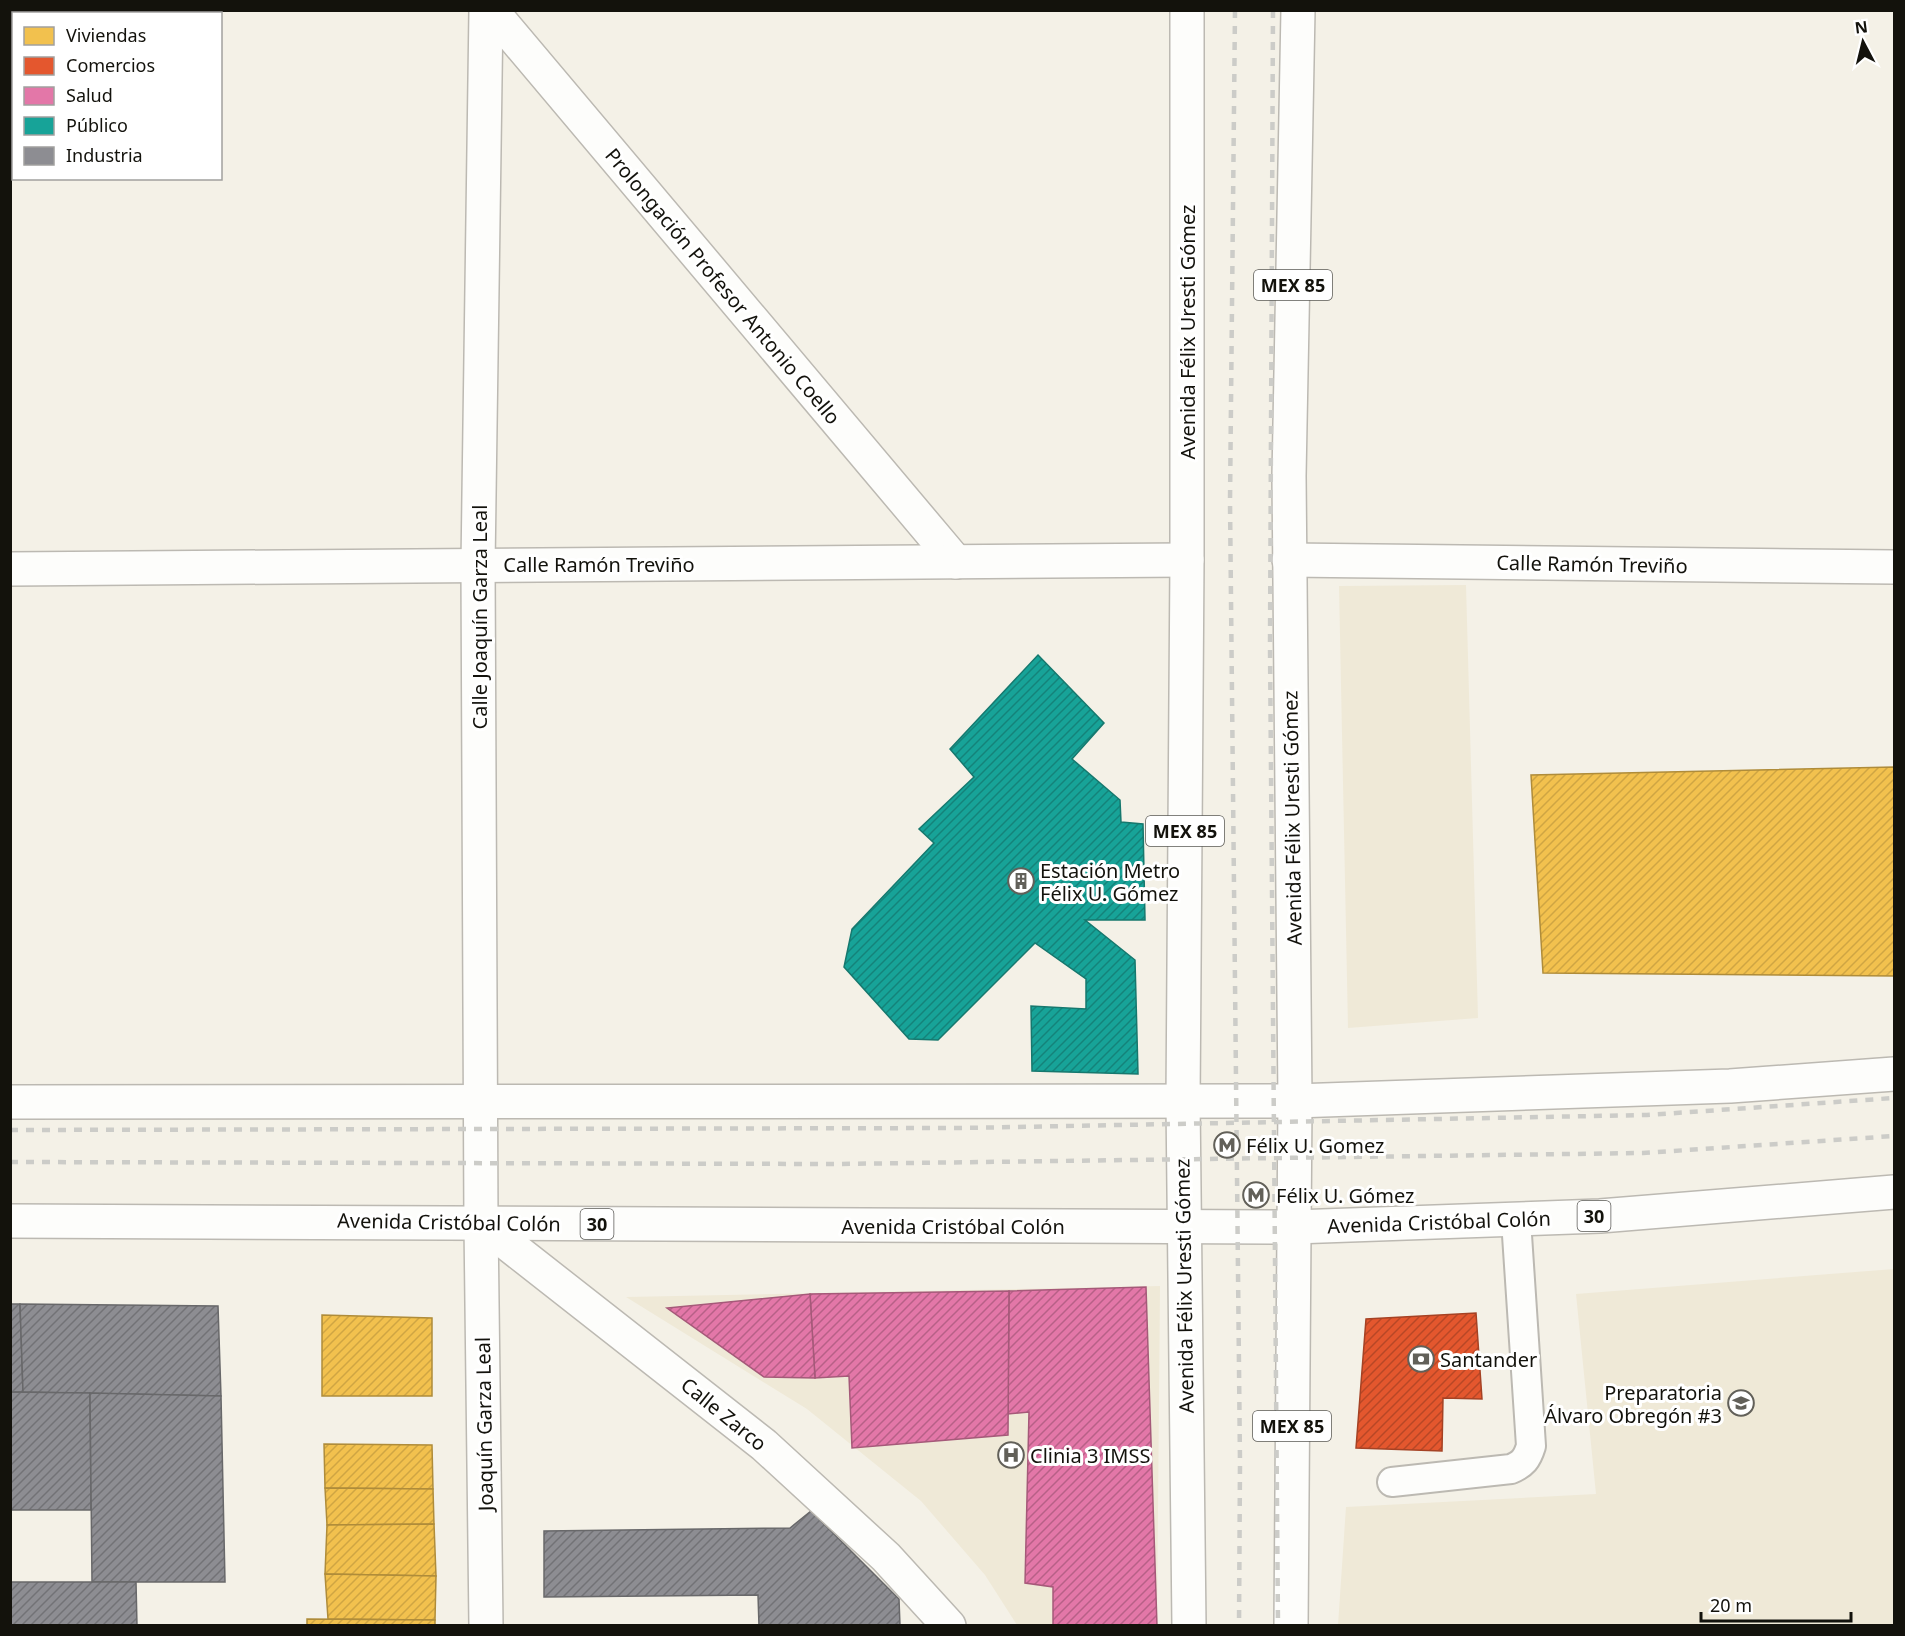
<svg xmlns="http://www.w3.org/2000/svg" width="1905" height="1636" font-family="'Noto Sans',sans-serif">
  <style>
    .built { fill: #efe9d7 }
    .homes { fill: url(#homes-hatch); stroke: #af8c3a; stroke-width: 1.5 }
    .shops { fill: url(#shops-hatch); stroke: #a54224; stroke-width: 1.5 }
    .health { fill: url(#health-hatch); stroke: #a55979; stroke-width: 1.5 }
    .public { fill: url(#public-hatch); stroke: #16786e; stroke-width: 1.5 }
    .industry { fill: url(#industry-hatch); stroke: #68686a; stroke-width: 1.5 }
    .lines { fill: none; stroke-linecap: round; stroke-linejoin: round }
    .lane-casing { stroke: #bcb9b2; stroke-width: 32 }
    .street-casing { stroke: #bcb9b2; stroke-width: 36 }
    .primary-casing { stroke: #bcb9b2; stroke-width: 36 }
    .lane { stroke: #fdfdfb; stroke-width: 28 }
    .street { stroke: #fdfdfb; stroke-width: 33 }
    .primary { stroke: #fdfdfb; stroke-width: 33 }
    .rail { stroke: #ccccc8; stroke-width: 4.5; stroke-dasharray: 8 8; stroke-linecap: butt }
    .labels { text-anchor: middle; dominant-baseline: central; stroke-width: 6; stroke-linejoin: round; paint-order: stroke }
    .shield { fill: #fff; stroke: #5a5955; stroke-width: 1.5 }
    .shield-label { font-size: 18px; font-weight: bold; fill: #13120c }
    .street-label { font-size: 20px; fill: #13120c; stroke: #fff }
    .poi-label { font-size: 20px; fill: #13120c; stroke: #fff; text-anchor: start }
  </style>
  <defs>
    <pattern id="homes-hatch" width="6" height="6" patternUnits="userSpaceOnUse" patternTransform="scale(1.5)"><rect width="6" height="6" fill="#f2c14e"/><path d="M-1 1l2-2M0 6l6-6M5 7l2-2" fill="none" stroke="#cfa543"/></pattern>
    <pattern id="shops-hatch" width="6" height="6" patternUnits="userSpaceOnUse" patternTransform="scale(1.5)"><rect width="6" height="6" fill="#e4572e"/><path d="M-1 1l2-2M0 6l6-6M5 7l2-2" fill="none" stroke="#b84726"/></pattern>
    <pattern id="health-hatch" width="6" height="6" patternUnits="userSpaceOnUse" patternTransform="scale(1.5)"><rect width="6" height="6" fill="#e377a8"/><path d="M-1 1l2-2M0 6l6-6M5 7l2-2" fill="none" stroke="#b76087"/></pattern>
    <pattern id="public-hatch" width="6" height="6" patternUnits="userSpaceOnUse" patternTransform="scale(1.5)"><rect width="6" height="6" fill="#17a398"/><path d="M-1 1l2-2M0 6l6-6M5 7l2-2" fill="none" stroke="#14837a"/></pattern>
    <pattern id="industry-hatch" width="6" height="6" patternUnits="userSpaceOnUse" patternTransform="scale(1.5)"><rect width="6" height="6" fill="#8d8d92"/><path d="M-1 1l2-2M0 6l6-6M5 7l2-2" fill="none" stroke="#727276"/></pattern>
  </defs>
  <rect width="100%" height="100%" fill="#f4f1e7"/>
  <g class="built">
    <path d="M 1466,585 L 1478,1018 L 1348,1028 L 1339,586 Z"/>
    <path d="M 1894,1269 L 1894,1625 L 1338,1625 L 1346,1507 L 1596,1494 L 1576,1294 Z"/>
    <path d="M 1160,1286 L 1157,1625 L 1017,1625 L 985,1575 L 921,1501 L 807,1409 L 626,1297 Z"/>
  </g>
  <g class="homes">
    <path d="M 1894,767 L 1894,976 L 1543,973 L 1531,775 Z"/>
    <path d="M 322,1315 L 432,1318 L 432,1396 L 322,1396 Z"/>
    <path d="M 324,1444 L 432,1445 L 433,1489 L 325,1488 Z"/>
    <path d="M 325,1488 L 433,1489 L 434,1524 L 327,1525 Z"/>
    <path d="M 434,1524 L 436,1576 L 325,1574 L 327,1525 Z"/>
    <path d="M 325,1574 L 436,1576 L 435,1620 L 328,1619 Z"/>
    <path d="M 307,1619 L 435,1620 L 435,1626 L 307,1626 Z"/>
  </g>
  <path class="shops" d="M 1476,1313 L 1482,1399 L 1443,1398 L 1442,1451 L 1356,1448 L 1366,1319 Z"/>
  <g class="health">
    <path d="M 1146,1287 L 1157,1626 L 1053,1626 L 1053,1587 L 1025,1583 L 1029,1412 L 1008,1414 L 1009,1291 Z"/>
    <path d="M 1009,1291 L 1008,1435 L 852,1448 L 849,1376 L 815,1378 L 810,1294 Z"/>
    <path d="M 810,1294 L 815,1378 L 764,1377 L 667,1308 Z"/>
  </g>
  <path class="public" d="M 1038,655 L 1104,723 L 1072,759 L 1120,800 L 1121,822 L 1143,824 L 1145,920 L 1085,920 L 1135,960 L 1138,1074 L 1032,1071 L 1031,1006 L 1086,1009 L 1086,979 L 1035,943 L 938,1040 L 909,1039 L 844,967 L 852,929 L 934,843 L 919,829 L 974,777 L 950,749 Z"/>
  <g class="industry">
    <path d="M 10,1304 L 20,1304 L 23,1392 L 10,1392 Z"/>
    <path d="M 20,1304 L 218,1306 L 221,1396 L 23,1392 Z"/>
    <path d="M 10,1392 L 90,1393 L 91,1510 L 10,1510 Z"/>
    <path d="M 90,1393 L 221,1396 L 225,1582 L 92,1582 Z"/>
    <path d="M 811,1511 L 899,1599 L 900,1626 L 759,1626 L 758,1595 L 544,1597 L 544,1531 L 790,1528 Z"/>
    <path d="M 10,1582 L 136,1582 L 137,1626 L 10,1626 Z"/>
  </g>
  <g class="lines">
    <g class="lane-casing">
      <path id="lane" d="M 1392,1482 L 1511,1469 C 1523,1464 1527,1459 1531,1446 L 1516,1220"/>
    </g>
    <g class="street-casing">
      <g id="street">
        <path d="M 486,10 L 478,565 L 481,1223 L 486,1626"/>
        <path d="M 491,10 L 956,562"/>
        <path d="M 1289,560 L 1894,567"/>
        <path d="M 10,569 L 1187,560"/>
        <path d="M 481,1223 L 764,1445 L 886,1557 L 949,1626"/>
      </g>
    </g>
    <g class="primary-casing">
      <g id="primary">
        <path d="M 1187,10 L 1187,560 L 1183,1102 L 1189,1626"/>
        <path d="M 10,1102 L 1295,1101 L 1730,1086 L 1894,1074"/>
        <path d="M 10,1221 L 1294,1227 L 1600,1216 L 1894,1192"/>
        <path d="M 1291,1626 L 1295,1101 L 1289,476 L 1298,10"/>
      </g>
    </g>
    <use href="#lane" class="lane"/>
    <use href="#street" class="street"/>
    <use href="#primary" class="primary"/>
    <g class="rail">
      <path d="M 1235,10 L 1230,502 L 1240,1463 L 1239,1626"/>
      <path d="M 1273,10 L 1270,646 L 1278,1626"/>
      <path d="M 10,1130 L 962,1128 L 1647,1115 L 1894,1098"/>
      <path d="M 10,1162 L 837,1164 L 1643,1153 L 1894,1136"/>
    </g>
  </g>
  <defs>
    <g id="building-ring" transform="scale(1.35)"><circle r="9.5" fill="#fff" stroke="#626059" stroke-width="1.5"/><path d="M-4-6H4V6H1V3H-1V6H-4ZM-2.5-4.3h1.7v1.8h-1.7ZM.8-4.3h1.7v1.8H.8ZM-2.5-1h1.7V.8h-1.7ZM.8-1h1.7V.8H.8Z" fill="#626059"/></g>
    <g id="metro-ring" transform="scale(1.35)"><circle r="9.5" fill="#fff" stroke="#626059" stroke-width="1.5"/><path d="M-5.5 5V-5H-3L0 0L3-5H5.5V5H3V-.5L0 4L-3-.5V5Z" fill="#626059"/></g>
    <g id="bank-ring" transform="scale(1.35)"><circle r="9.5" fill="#fff" stroke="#626059" stroke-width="1.5"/><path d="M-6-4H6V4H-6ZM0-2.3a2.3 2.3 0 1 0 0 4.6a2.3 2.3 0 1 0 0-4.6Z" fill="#626059"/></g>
    <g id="university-ring" transform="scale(1.35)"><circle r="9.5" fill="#fff" stroke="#626059" stroke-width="1.5"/><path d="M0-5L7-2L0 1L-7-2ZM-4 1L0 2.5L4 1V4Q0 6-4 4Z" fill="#626059"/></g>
    <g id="hospital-ring" transform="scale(1.35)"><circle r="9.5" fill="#fff" stroke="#626059" stroke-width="1.5"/><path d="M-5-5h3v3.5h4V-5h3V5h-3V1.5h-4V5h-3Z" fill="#626059"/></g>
  </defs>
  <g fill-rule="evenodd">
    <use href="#building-ring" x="1021" y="881"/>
    <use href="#metro-ring" x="1227" y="1145"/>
    <use href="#metro-ring" x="1256" y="1195"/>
    <use href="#bank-ring" x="1421" y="1359"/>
    <use href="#university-ring" x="1741" y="1403"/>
    <use href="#hospital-ring" x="1011" y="1455"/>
  </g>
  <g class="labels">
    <g class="shield">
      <rect x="1254" y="270" width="78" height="30" rx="4.5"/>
      <rect x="1146" y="816" width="78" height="30" rx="4.5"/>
      <rect x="1577.5" y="1201" width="33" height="30" rx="4.5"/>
      <rect x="580.5" y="1209" width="33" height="30" rx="4.5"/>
      <rect x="1253" y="1411" width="78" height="30" rx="4.5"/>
    </g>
    <g class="shield-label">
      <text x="1293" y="285">MEX 85</text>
      <text x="1185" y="831">MEX 85</text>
      <text x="1594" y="1216">30</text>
      <text x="597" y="1224">30</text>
      <text x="1292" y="1426">MEX 85</text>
    </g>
    <g class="street-label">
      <text transform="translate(723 286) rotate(50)">Prolongación Profesor Antonio Coello</text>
      <text transform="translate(1187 332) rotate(-90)">Avenida Félix Uresti Gómez</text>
      <text x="599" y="564">Calle Ramón Treviño</text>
      <text transform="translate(1592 564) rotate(1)">Calle Ramón Treviño</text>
      <text transform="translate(479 617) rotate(-90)">Calle Joaquín Garza Leal</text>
      <text transform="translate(1292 818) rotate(-91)">Avenida Félix Uresti Gómez</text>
      <text transform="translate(449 1222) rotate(1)">Avenida Cristóbal Colón</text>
      <text transform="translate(1439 1222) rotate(-2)">Avenida Cristóbal Colón</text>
      <text x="953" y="1226">Avenida Cristóbal Colón</text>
      <text transform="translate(1184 1286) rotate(-91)">Avenida Félix Uresti Gómez</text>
      <text transform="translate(724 1414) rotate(39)">Calle Zarco</text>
      <text transform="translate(484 1424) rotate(-91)">Joaquín Garza Leal</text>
    </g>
    <g class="poi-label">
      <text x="1040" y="870">Estación Metro<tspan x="1040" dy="23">Félix U. Gómez</tspan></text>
      <text x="1246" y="1145">Félix U. Gomez</text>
      <text x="1276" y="1195">Félix U. Gómez</text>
      <text x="1440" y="1359">Santander</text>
      <text x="1722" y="1392" text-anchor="end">Preparatoria<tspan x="1722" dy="23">Álvaro Obregón #3</tspan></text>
      <text x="1030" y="1455">Clinia 3 IMSS</text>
    </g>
  </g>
  <rect width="1905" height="1636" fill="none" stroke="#13120c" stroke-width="24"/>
  <rect x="12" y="12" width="210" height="168" fill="#ffffff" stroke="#a1a09e" stroke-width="1.5"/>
  <rect x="24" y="27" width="30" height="18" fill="#f2c14e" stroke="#a1a09e" stroke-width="1.5"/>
  <text x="66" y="42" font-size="18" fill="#13120c">Viviendas</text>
  <rect x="24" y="57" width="30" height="18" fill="#e4572e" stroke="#a1a09e" stroke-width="1.5"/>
  <text x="66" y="72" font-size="18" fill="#13120c">Comercios</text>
  <rect x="24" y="87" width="30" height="18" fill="#e377a8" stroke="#a1a09e" stroke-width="1.5"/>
  <text x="66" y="102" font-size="18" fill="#13120c">Salud</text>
  <rect x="24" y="117" width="30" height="18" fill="#17a398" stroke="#a1a09e" stroke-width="1.5"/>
  <text x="66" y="132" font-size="18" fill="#13120c">Público</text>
  <rect x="24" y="147" width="30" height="18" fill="#8d8d92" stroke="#a1a09e" stroke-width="1.5"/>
  <text x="66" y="162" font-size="18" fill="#13120c">Industria</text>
  <g transform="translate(1863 42) rotate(353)" stroke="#ffffff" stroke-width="4.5" paint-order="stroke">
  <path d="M0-4.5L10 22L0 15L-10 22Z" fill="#13120c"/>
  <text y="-9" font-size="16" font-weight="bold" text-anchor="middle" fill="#13120c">N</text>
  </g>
  <path d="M1701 1612v9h150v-9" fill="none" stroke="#13120c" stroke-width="3"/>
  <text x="1710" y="1612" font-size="18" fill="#13120c" stroke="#ffffff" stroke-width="4.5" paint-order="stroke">20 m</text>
</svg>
